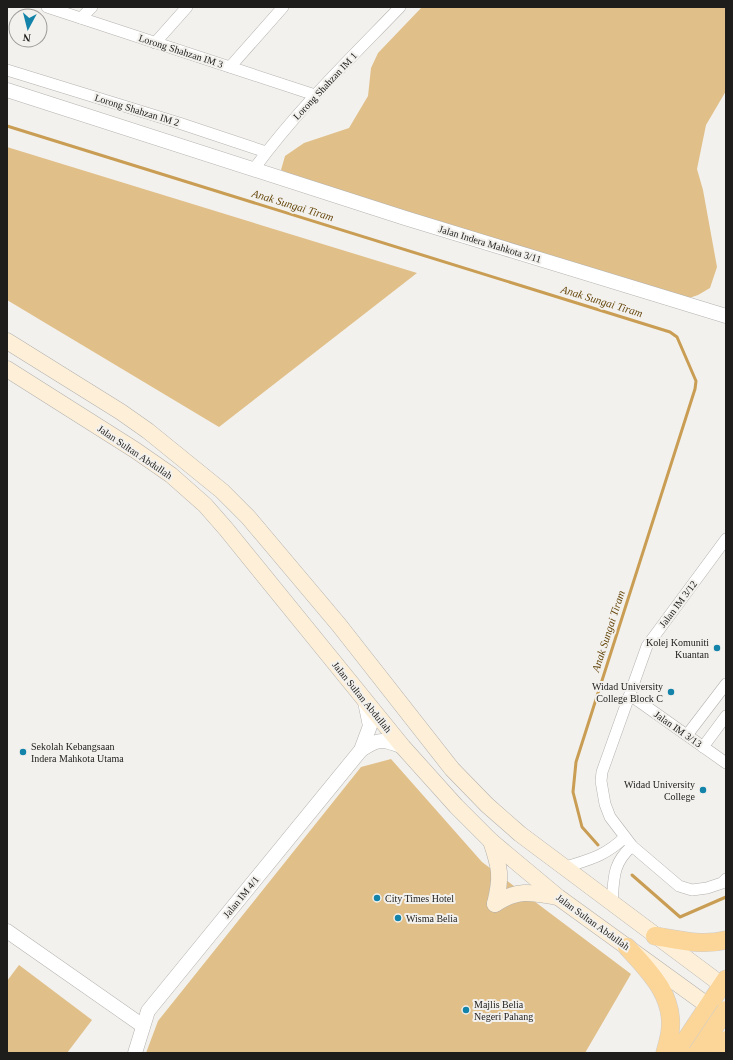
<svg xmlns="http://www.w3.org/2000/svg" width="733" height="1060" font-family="Georgia,serif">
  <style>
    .green { fill: #e0bf89 }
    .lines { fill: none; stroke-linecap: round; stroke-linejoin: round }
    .stream { stroke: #c99e54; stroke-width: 3 }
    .minor-casing { stroke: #b4b2af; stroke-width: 12 }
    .tertiary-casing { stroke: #b4b2af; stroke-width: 15 }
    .secondary-casing { stroke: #b4b2af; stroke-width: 17 }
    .trunk-casing { stroke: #cecdcd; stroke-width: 19 }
    .minor { stroke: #fff; stroke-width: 11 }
    .tertiary { stroke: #fff; stroke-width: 14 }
    .secondary { stroke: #fef0d8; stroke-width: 16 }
    .trunk { stroke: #fcd698; stroke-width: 18 }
    .trunk-bridge-casing { stroke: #cecdcd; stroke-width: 19; stroke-linecap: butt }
    .trunk-bridge { stroke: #fcd698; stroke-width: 18 }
    .poi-dot { fill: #1483aa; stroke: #f3f1ed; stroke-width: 1.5 }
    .labels { text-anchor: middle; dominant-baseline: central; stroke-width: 4; stroke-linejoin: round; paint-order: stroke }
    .street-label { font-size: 10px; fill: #1e1d1c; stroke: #f3f1ed }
    .poi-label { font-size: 10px; fill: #1e1d1c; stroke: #f3f1ed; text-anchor: start }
    .water-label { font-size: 11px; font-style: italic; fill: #67490f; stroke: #f3f1ed }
  </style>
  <rect width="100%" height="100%" fill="#f3f1ed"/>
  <g class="green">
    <path d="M 422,7 L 726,7 L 726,91 L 706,125 L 697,169 L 703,190 L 717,267 L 710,288 L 698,295 L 678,302 L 334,194 L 281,170 L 285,156 L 304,143 L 349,128 L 368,96 L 371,68 L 378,53 Z"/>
    <path d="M 7,147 L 417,273 L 219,427 L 7,300 Z"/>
    <path d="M 391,759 L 482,862 L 631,974 L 585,1053 L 146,1053 L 158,1021 L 361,767 Z"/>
    <path d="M 19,965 L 92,1020 L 67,1053 L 7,1053 L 7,981 Z"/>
  </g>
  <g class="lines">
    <g class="stream">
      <path d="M 7,126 L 670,332 L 677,337 L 696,381 L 695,389 L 576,762 L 573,792 L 582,827 L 598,845"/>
      <path d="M 632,875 L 680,917 L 726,897"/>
    </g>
    <g class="minor-casing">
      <g id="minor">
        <path d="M 47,7 L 315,95"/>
        <path d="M 81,18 L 92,7"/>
        <path d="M 155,43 L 187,7"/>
        <path d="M 230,67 L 283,7"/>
        <path d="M 7,70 L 179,123 L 266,152"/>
        <path d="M 254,169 C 297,110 350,59 400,7"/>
        <path d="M 726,539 L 647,646 L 602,772 L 601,781 L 605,804 L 610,817 L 632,846 L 679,886 L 692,890 L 707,888 L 722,883 L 726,879"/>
        <path d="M 630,695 L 726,763"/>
        <path d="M 687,735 L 726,684"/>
        <path d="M 703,747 L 726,716"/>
        <path d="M 566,867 C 591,859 605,856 625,837"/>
        <path d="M 612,904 C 614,878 612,864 632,846"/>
      </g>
    </g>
    <g class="tertiary-casing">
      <g id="tertiary">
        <path d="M 7,90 L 405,218 L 726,316"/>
        <path d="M 361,750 C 379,738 383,739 403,747"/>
        <path d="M 7,931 L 143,1026"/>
        <path d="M 135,1053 L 148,1011 L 361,750 L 370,726 L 365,702"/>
      </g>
    </g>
    <g class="secondary-casing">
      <g id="secondary">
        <path d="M 7,341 L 121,412 L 148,431 L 222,491 L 248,517 L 339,625 L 452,769 L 487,805 L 520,834 L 726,988"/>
        <path d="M 7,369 L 135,450 L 171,475 L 205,505 L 226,529 L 403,747 L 456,806 L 491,841 L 558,897 L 718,1013"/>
        <path d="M 491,841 C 500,868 502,876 495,904"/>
        <path d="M 495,904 C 517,889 531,892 557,897"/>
      </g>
    </g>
    <g class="trunk-casing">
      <g id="trunk">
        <path d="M 655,936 C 679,940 702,946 726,940"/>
        <path d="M 627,947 C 649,971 675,996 670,1032 C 669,1039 667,1046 665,1053"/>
        <path d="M 677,1053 L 726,979"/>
      </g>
    </g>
    <use href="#minor" class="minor"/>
    <use href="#tertiary" class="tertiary"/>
    <use href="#secondary" class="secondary"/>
    <use href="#trunk" class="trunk"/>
    <g class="trunk-bridge-casing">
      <g id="trunk-bridge">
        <path d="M 697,1053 L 726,1010"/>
        <path d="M 717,1053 L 726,1040"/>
      </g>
    </g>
    <use href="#trunk-bridge" class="trunk-bridge"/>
  </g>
  <g class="poi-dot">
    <circle cx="717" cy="648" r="4"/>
    <circle cx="671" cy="692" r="4"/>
    <circle cx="23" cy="752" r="4"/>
    <circle cx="703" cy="790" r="4"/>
    <circle cx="377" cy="898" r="4"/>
    <circle cx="398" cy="918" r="4"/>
    <circle cx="466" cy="1010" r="4"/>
  </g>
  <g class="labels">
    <g class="street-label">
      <text transform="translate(181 51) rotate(18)">Lorong Shahzan IM 3</text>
      <text transform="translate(325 86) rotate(-47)">Lorong Shahzan IM 1</text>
      <text transform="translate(137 110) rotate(17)">Lorong Shahzan IM 2</text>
      <text transform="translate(490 244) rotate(17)">Jalan Indera Mahkota 3/11</text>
      <text transform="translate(135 452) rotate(34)">Jalan Sultan Abdullah</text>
      <text transform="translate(678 604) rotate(-53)">Jalan IM 3/12</text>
      <text transform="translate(362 697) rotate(51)">Jalan Sultan Abdullah</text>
      <text transform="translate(678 729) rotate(35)">Jalan IM 3/13</text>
      <text transform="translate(241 897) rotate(-51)">Jalan IM 4/1</text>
      <text transform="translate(593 922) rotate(36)">Jalan Sultan Abdullah</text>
    </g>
    <g class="poi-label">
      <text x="709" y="642" text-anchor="end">Kolej Komuniti<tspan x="709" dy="12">Kuantan</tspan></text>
      <text x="663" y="686" text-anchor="end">Widad University<tspan x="663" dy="12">College Block C</tspan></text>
      <text x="31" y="746">Sekolah Kebangsaan<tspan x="31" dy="12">Indera Mahkota Utama</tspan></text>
      <text x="695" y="784" text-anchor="end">Widad University<tspan x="695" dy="12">College</tspan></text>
      <text x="385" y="898">City Times Hotel</text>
      <text x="406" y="918">Wisma Belia</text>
      <text x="474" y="1004">Majlis Belia<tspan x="474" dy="12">Negeri Pahang</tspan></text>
    </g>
    <g class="water-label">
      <text transform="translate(293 205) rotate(17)">Anak Sungai Tiram</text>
      <text transform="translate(602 301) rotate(17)">Anak Sungai Tiram</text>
      <text transform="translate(608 631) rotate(-72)">Anak Sungai Tiram</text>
    </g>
  </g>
  <rect width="733" height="1060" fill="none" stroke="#1e1d1c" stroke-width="16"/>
  <g transform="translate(28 28) rotate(187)"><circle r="19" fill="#f3f1ed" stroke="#9e9c99"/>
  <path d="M0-3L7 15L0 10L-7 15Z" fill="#1483aa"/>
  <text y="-6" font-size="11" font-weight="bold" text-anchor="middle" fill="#1e1d1c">N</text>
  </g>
</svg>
